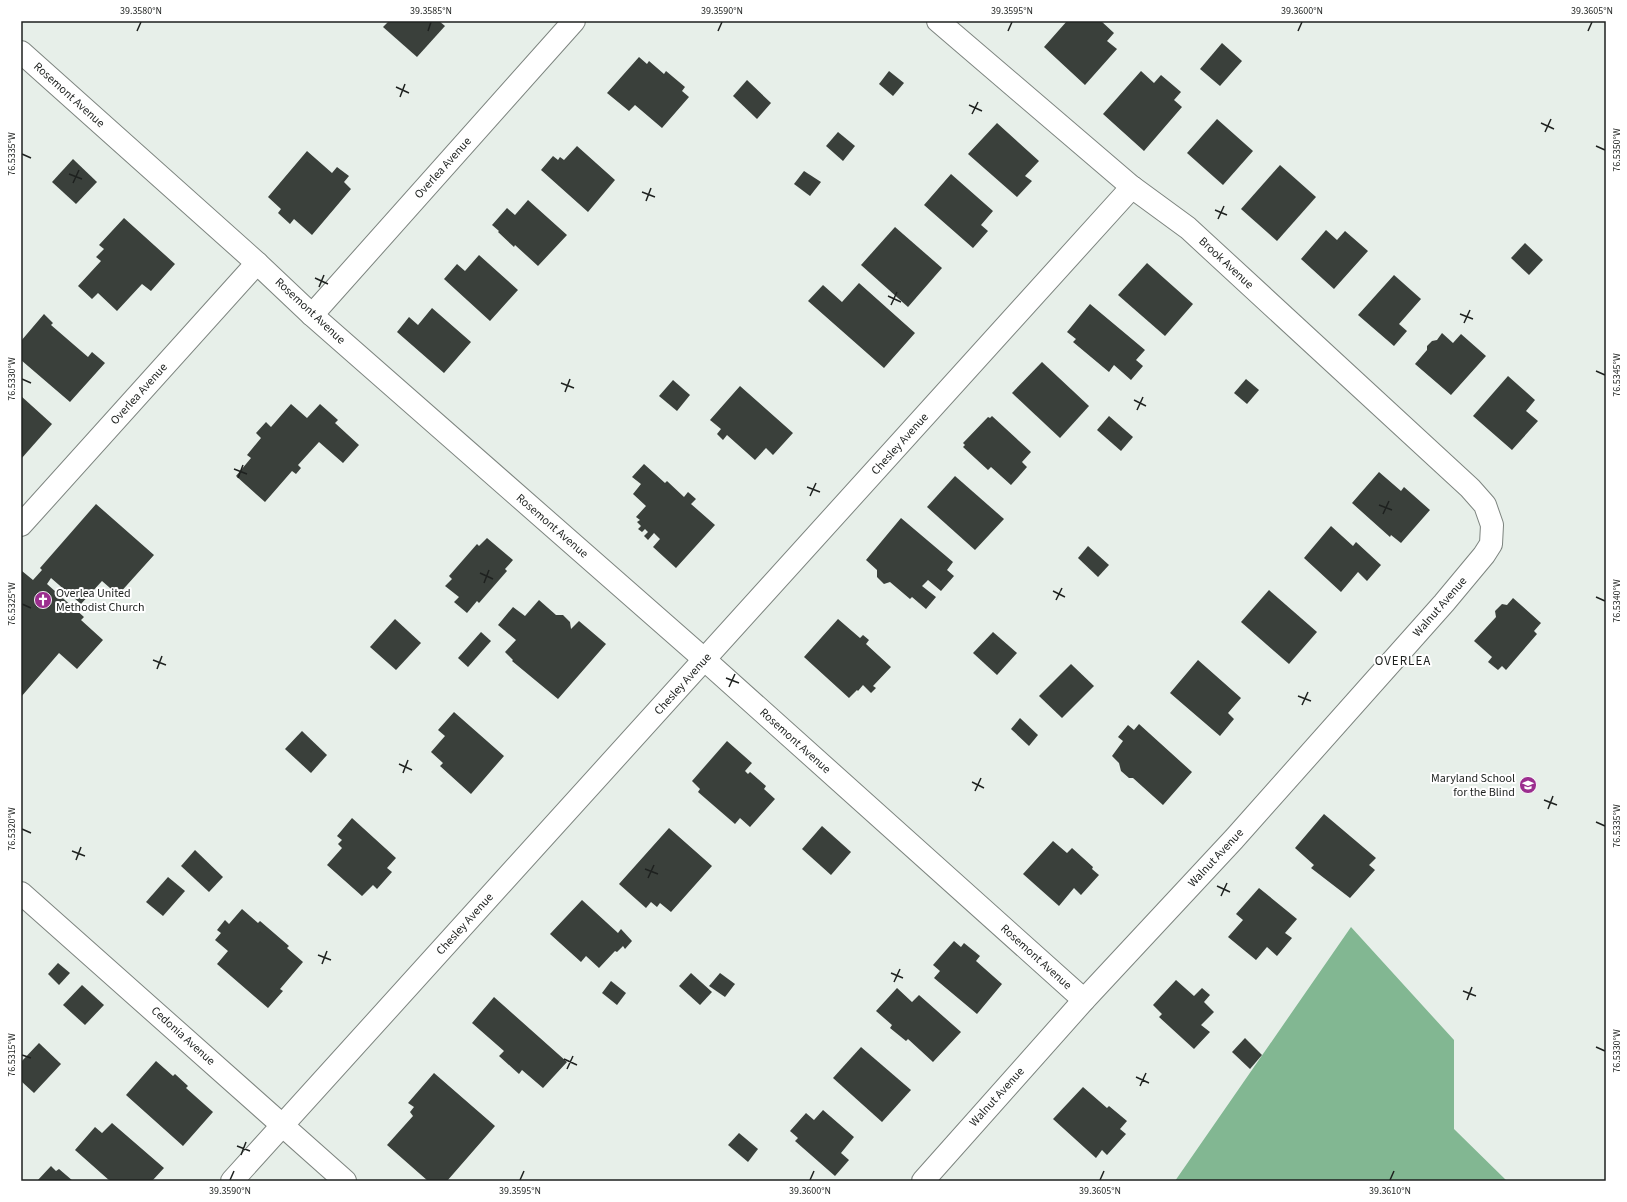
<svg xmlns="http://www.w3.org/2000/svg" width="1627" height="1202" font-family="'Source Sans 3',sans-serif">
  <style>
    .forest { fill: #82b792 }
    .building { fill: #3a403b }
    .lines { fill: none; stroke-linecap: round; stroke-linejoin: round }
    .minor-casing { stroke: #7d847f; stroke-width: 24 }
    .minor { stroke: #fff; stroke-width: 22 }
    .ticks { fill: none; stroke: #1e211f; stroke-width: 1.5 }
    .labels { text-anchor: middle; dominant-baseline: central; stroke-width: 4; stroke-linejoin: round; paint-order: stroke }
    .street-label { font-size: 12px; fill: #1e211f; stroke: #fff }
    .poi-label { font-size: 12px; fill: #1e211f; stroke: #fff; text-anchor: start }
    .neighbourhood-label { font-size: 13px; letter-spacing: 1px; fill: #1e211f; stroke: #fff }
    .neatline { fill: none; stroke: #1e211f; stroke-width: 1.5 }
    .ticks-label { font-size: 10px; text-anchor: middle; fill: #1e211f }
  </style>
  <rect width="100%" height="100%" fill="#e7efe9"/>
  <path class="forest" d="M 1351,927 L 1454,1040 L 1454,1129 L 1507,1181 L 1175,1181 Z"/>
  <g class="building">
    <path d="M 389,21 L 439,21 L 445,26 L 417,57 L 383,27 Z"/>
    <path d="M 1067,21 L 1101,21 L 1114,33 L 1107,41 L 1117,49 L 1085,85 L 1044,47 Z"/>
    <path d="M 1222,43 L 1242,61 L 1220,86 L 1200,69 Z"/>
    <path d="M 639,57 L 647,64 L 649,61 L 664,74 L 666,71 L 685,87 L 682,91 L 689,97 L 662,128 L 635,105 L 629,111 L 607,93 Z"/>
    <path d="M 889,71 L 904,83 L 893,96 L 879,84 Z"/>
    <path d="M 1141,71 L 1154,83 L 1161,75 L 1181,92 L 1174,100 L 1182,107 L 1144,151 L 1103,114 Z"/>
    <path d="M 747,80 L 771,103 L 757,119 L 733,96 Z"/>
    <path d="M 1217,119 L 1253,151 L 1223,185 L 1187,153 Z"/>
    <path d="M 997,123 L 1039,161 L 1025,176 L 1032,181 L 1017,197 L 968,154 Z"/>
    <path d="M 838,132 L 855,146 L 843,161 L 826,146 Z"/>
    <path d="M 577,146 L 615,180 L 588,212 L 541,170 L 553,156 L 558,160 L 560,157 L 564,160 Z"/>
    <path d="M 307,151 L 332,173 L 337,167 L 349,176 L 344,182 L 351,189 L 312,235 L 294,219 L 290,224 L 278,213 L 281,209 L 268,197 Z"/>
    <path d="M 73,159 L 97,182 L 76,204 L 52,182 Z"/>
    <path d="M 1280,165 L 1316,197 L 1277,241 L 1241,209 Z"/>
    <path d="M 804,171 L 821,182 L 810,196 L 794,184 Z"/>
    <path d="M 951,174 L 993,211 L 981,225 L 988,231 L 973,248 L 924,205 Z"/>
    <path d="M 528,200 L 567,235 L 538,266 L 515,245 L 514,247 L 498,232 L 499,231 L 492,225 L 507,208 L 515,215 Z"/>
    <path d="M 124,218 L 175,264 L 151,291 L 142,284 L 117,311 L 98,293 L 92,299 L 78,286 L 101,261 L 96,257 L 104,249 L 99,245 Z"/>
    <path d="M 895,227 L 942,268 L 908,307 L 861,265 Z"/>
    <path d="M 1326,230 L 1337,240 L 1345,231 L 1368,251 L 1334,289 L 1301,259 Z"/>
    <path d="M 1525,243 L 1543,260 L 1529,275 L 1511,258 Z"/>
    <path d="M 479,255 L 518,290 L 490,321 L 444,279 L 457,264 L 465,271 Z"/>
    <path d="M 1147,263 L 1193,304 L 1165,336 L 1118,295 Z"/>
    <path d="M 1394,275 L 1421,299 L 1399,324 L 1407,331 L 1394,346 L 1358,315 Z"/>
    <path d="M 859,283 L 915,333 L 884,368 L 808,301 L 823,285 L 842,302 Z"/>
    <path d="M 1090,304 L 1145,350 L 1136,360 L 1143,366 L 1131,380 L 1114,365 L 1109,372 L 1073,342 L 1076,339 L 1067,332 Z"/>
    <path d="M 432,308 L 471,342 L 444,373 L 397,332 L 409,317 L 418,325 Z"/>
    <path d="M 44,314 L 53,323 L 51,325 L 88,357 L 92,352 L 105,363 L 70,402 L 21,360 L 21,341 Z"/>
    <path d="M 1442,333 L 1453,343 L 1461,334 L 1486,356 L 1451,395 L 1415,364 L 1427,350 L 1427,346 L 1432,341 L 1437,340 Z"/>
    <path d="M 1042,362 L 1089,406 L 1060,438 L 1012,393 Z"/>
    <path d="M 1508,376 L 1535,400 L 1526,411 L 1538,421 L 1512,450 L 1473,416 Z"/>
    <path d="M 1246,379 L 1259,390 L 1247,404 L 1234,393 Z"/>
    <path d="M 673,380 L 690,395 L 677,411 L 659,396 Z"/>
    <path d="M 740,386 L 793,433 L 773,455 L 766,448 L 755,460 L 727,435 L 723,440 L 717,434 L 721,429 L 710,420 Z"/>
    <path d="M 21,396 L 52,424 L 21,459 Z"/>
    <path d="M 291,404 L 307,418 L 320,404 L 338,420 L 335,423 L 359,445 L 343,463 L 319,442 L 298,465 L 301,468 L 296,474 L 292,471 L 265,502 L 236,476 L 251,458 L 247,455 L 261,438 L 256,433 L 266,422 L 271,427 Z"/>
    <path d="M 992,416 L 1031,452 L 1022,462 L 1027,467 L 1011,485 L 991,467 L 988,470 L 963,447 L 965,445 L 963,443 L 988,417 L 990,418 Z"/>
    <path d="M 1109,416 L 1133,437 L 1121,451 L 1097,430 Z"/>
    <path d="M 644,464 L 665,483 L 667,481 L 684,497 L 688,492 L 696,499 L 691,504 L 715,525 L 676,568 L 653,547 L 660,539 L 654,533 L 648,540 L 644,536 L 648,532 L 645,529 L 642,532 L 638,529 L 641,526 L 637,522 L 640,520 L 636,517 L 646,506 L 633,494 L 641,484 L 632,477 Z"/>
    <path d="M 1379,472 L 1401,491 L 1404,487 L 1430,510 L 1401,543 L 1391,535 L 1390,537 L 1352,503 Z"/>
    <path d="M 955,476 L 1004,519 L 975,550 L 927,507 Z"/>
    <path d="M 96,504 L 154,555 L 118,595 L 102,581 L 81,604 L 51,578 L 47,584 L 84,617 L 81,620 L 103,640 L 77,669 L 59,653 L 21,697 L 21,572 L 22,571 L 33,580 L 42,570 L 40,568 Z"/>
    <path d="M 901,518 L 953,562 L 947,570 L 954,576 L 941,591 L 928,580 L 922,586 L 936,597 L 926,609 L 912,597 L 910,599 L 890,582 L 884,584 L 877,577 L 877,570 L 866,560 Z"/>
    <path d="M 1331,526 L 1353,546 L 1356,542 L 1381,565 L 1367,581 L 1358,572 L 1341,592 L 1304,558 Z"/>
    <path d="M 487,538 L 513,560 L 505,569 L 507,571 L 479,603 L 477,601 L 467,613 L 454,602 L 459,597 L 445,586 L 452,579 L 449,576 L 477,544 L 479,546 Z"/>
    <path d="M 1088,546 L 1109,565 L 1098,577 L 1078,558 Z"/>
    <path d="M 1269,590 L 1317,632 L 1289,664 L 1241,622 Z"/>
    <path d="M 1513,598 L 1541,623 L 1534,631 L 1537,634 L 1506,670 L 1502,666 L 1498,670 L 1488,662 L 1492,657 L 1474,641 L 1496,617 L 1495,611 L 1502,604 L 1507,605 Z"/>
    <path d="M 539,600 L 556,615 L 563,615 L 570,622 L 571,629 L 579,621 L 606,644 L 558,699 L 512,661 L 513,660 L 505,652 L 516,640 L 498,625 L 513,607 L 525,616 Z"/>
    <path d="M 395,619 L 421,643 L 396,670 L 370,647 Z"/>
    <path d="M 838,619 L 860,638 L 863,635 L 869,640 L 866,644 L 891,667 L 873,686 L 876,688 L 871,693 L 863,685 L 858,691 L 857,690 L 849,698 L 804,657 Z"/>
    <path d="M 481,632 L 491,641 L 468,667 L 458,658 Z"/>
    <path d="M 993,632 L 1017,653 L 997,675 L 973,653 Z"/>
    <path d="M 1198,660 L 1241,698 L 1228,713 L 1234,719 L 1220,736 L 1170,693 Z"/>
    <path d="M 1071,664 L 1094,686 L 1062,718 L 1039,696 Z"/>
    <path d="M 454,712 L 504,756 L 471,794 L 440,766 L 443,763 L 431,752 L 445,736 L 438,730 Z"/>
    <path d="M 1020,718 L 1038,735 L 1029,746 L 1011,729 Z"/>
    <path d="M 1139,724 L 1192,772 L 1163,805 L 1133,778 L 1129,778 L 1121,771 L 1119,763 L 1112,756 L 1123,741 L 1118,737 L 1128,725 L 1134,730 Z"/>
    <path d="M 302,731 L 327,755 L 311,773 L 285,749 Z"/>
    <path d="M 727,741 L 752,763 L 745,771 L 748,774 L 750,772 L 766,786 L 764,789 L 775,799 L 750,827 L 740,818 L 735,824 L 698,792 L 700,789 L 692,781 Z"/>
    <path d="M 1324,814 L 1376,858 L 1369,865 L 1375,870 L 1350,898 L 1311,868 L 1314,865 L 1295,848 Z"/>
    <path d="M 352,818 L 396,858 L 387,868 L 392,872 L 377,889 L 373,885 L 362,896 L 327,865 L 342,848 L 338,844 L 342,840 L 337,836 Z"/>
    <path d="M 822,826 L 851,852 L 831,875 L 802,849 Z"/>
    <path d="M 669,828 L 712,866 L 671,912 L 660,903 L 657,907 L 651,902 L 646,908 L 619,884 Z"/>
    <path d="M 1053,841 L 1067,853 L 1072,848 L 1093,867 L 1092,869 L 1099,875 L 1081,895 L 1074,888 L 1059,906 L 1023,874 Z"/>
    <path d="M 195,850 L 223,877 L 209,892 L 181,866 Z"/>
    <path d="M 168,877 L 185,891 L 163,916 L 146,902 Z"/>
    <path d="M 1259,888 L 1297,919 L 1285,933 L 1292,938 L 1277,956 L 1267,947 L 1256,960 L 1228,937 L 1243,920 L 1236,914 Z"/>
    <path d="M 582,900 L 618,933 L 621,929 L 632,941 L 625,949 L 623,946 L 617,952 L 615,951 L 599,968 L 586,956 L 581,962 L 550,934 Z"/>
    <path d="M 242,909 L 258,923 L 260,921 L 289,946 L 287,948 L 303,962 L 280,989 L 283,991 L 268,1008 L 217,964 L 228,951 L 215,940 L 221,933 L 217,930 L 225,920 L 229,924 Z"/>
    <path d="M 954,941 L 961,947 L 964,943 L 980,956 L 976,961 L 1002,984 L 977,1014 L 934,978 L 940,971 L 933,965 Z"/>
    <path d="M 58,963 L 70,973 L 59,985 L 48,974 Z"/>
    <path d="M 691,973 L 712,992 L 700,1005 L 679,986 Z"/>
    <path d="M 720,973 L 735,984 L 725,997 L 709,986 Z"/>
    <path d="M 1176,980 L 1194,996 L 1202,988 L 1210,995 L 1204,1002 L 1214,1012 L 1201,1025 L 1210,1032 L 1194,1049 L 1159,1017 L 1162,1014 L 1153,1005 Z"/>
    <path d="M 611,981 L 626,993 L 617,1005 L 602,993 Z"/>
    <path d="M 82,985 L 104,1005 L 85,1025 L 63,1005 Z"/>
    <path d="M 897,988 L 912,1002 L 919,995 L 961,1032 L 933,1062 L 908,1039 L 906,1041 L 890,1028 L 892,1025 L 876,1011 Z"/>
    <path d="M 494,997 L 567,1062 L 543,1088 L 522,1070 L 519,1074 L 499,1056 L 504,1051 L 472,1023 Z"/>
    <path d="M 1245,1038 L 1262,1055 L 1250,1069 L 1232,1052 Z"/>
    <path d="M 39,1043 L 61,1064 L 34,1093 L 21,1081 L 21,1062 Z"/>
    <path d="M 861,1047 L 911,1090 L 882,1122 L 833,1078 Z"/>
    <path d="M 156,1061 L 173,1076 L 175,1074 L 188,1086 L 186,1088 L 213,1112 L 183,1146 L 126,1095 Z"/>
    <path d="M 434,1073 L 495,1126 L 447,1181 L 428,1181 L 387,1145 L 413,1116 L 410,1112 L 414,1107 L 408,1103 Z"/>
    <path d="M 1083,1087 L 1107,1108 L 1109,1106 L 1127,1121 L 1120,1129 L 1126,1134 L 1107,1155 L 1102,1150 L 1096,1158 L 1053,1119 Z"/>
    <path d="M 823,1110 L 854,1137 L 841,1153 L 849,1160 L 835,1176 L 795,1141 L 798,1138 L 790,1131 L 806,1113 L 814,1120 Z"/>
    <path d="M 112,1123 L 164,1168 L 152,1181 L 110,1181 L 75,1150 L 95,1127 L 102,1133 Z"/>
    <path d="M 739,1133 L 758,1149 L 748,1162 L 728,1145 Z"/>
    <path d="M 51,1166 L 56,1171 L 59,1169 L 73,1181 L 37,1181 Z"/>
  </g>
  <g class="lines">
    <g class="minor-casing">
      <g id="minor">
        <path d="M 21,52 L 257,263 L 312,315 L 705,660 L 1084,1000"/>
        <path d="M 312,315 L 574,21"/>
        <path d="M 21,525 L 257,263"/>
        <path d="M 21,893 L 345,1181"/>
        <path d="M 232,1181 L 1132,187"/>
        <path d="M 923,1181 L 1084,1000 L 1234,839 L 1444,603 L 1484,555 L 1491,544 L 1492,525 L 1485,505 L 1470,488 L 1188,228 L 1132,187 L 938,21"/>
      </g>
    </g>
    <use href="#minor" class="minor"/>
  </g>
  <path class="ticks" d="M 137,31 L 141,22M 428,31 L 431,22M 718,31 L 722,22M 1008,31 L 1012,22M 1298,31 L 1302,22M 1588,31 L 1592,22M 396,87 L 409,93M 400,97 L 405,84M 969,105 L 982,111M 972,114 L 978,102M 1541,123 L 1554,129M 1545,132 L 1551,119M 1596,146 L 1605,150M 22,154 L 31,158M 69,174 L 82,179M 73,183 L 79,170M 642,192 L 655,197M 646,201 L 651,188M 1215,210 L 1227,215M 1218,219 L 1224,206M 315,278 L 328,284M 319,287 L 324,275M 888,296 L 901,302M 891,305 L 897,292M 1460,314 L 1473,319M 1464,323 L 1470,310M 1596,371 L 1605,375M 22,379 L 31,383M 561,383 L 574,388M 565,392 L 570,379M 1134,400 L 1146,406M 1137,410 L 1143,397M 234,469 L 247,474M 238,478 L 243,465M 807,487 L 820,492M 810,496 L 816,483M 1379,505 L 1392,510M 1383,514 L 1389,501M 480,573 L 493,579M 484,583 L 489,570M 1053,591 L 1065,597M 1596,597 L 1605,601M 1056,600 L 1062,588M 22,604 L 31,608M 153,660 L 166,665M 157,669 L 162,656M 726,678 L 739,683M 729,687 L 735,674M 1298,696 L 1311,701M 1302,705 L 1308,692M 399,764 L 412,770M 403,773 L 408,760M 972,782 L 984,788M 975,791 L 981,778M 1544,800 L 1557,805M 1548,809 L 1553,796M 1596,822 L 1605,826M 22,829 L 31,833M 72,851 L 85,856M 76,860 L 81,847M 645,869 L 658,874M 648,878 L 654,865M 1217,886 L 1230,892M 1221,896 L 1227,883M 318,955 L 331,960M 322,964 L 327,951M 891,973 L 903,978M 894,982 L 900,969M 1463,991 L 1476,996M 1467,1000 L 1472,987M 1596,1047 L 1605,1051M 22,1055 L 31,1058M 564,1059 L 577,1065M 567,1069 L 573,1056M 1136,1077 L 1149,1083M 1140,1086 L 1146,1073M 237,1146 L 250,1151M 241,1155 L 246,1142M 230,1180 L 234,1171M 520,1180 L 524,1171M 810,1180 L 814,1171M 1100,1180 L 1104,1171M 1390,1180 L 1394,1171"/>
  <defs>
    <g id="church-disc" transform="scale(0.9)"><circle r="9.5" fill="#9b2e8e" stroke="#fff"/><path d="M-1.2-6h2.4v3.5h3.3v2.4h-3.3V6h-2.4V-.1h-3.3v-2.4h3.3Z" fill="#fff"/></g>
    <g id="school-disc" transform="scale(0.9)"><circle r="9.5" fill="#9b2e8e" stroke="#fff"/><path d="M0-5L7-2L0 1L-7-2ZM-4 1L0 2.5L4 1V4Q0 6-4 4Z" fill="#fff"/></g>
  </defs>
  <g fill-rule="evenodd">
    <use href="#church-disc" x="43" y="600"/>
    <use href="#school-disc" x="1528" y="785"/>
  </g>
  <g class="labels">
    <g class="street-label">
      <text transform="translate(69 95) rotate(42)">Rosemont Avenue</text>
      <text transform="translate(443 168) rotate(-48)">Overlea Avenue</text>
      <text transform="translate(1226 263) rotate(43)">Brook Avenue</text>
      <text transform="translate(310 311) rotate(43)">Rosemont Avenue</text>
      <text transform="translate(139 394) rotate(-48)">Overlea Avenue</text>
      <text transform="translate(900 444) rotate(-48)">Chesley Avenue</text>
      <text transform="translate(552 526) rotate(41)">Rosemont Avenue</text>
      <text transform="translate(1440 607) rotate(-49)">Walnut Avenue</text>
      <text transform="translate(683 684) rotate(-48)">Chesley Avenue</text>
      <text transform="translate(795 741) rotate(42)">Rosemont Avenue</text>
      <text transform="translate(1216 858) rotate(-47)">Walnut Avenue</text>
      <text transform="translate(465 924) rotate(-48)">Chesley Avenue</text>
      <text transform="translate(1036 957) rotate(42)">Rosemont Avenue</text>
      <text transform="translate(183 1036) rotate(42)">Cedonia Avenue</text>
      <text transform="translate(997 1097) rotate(-48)">Walnut Avenue</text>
    </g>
    <g class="poi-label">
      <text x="56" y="593">Overlea United<tspan x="56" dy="14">Methodist Church</tspan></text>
      <text x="1515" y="778" text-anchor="end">Maryland School<tspan x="1515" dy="14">for the Blind</tspan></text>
    </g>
    <g class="neighbourhood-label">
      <text x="1403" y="661">OVERLEA</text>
    </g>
  </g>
  <rect width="1627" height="1202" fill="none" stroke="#ffffff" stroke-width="44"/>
  <rect x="22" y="22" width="1583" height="1158" class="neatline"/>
  <g class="ticks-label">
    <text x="141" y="14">39.3580°N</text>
    <text x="431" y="14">39.3585°N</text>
    <text x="722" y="14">39.3590°N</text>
    <text x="1012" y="14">39.3595°N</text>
    <text x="1302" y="14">39.3600°N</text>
    <text x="1592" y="14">39.3605°N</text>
    <text transform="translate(1616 150) rotate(-90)" y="4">76.5350°W</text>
    <text transform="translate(11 154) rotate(-90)" y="4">76.5335°W</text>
    <text transform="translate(1616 375) rotate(-90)" y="4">76.5345°W</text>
    <text transform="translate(11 379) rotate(-90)" y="4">76.5330°W</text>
    <text transform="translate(1616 601) rotate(-90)" y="4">76.5340°W</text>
    <text transform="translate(11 604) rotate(-90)" y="4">76.5325°W</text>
    <text transform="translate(1616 826) rotate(-90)" y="4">76.5335°W</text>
    <text transform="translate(11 829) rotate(-90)" y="4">76.5320°W</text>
    <text transform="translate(1616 1051) rotate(-90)" y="4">76.5330°W</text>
    <text transform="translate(11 1055) rotate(-90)" y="4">76.5315°W</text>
    <text x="230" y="1194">39.3590°N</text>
    <text x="520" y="1194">39.3595°N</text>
    <text x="810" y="1194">39.3600°N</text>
    <text x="1100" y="1194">39.3605°N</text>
    <text x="1390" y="1194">39.3610°N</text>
  </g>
</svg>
